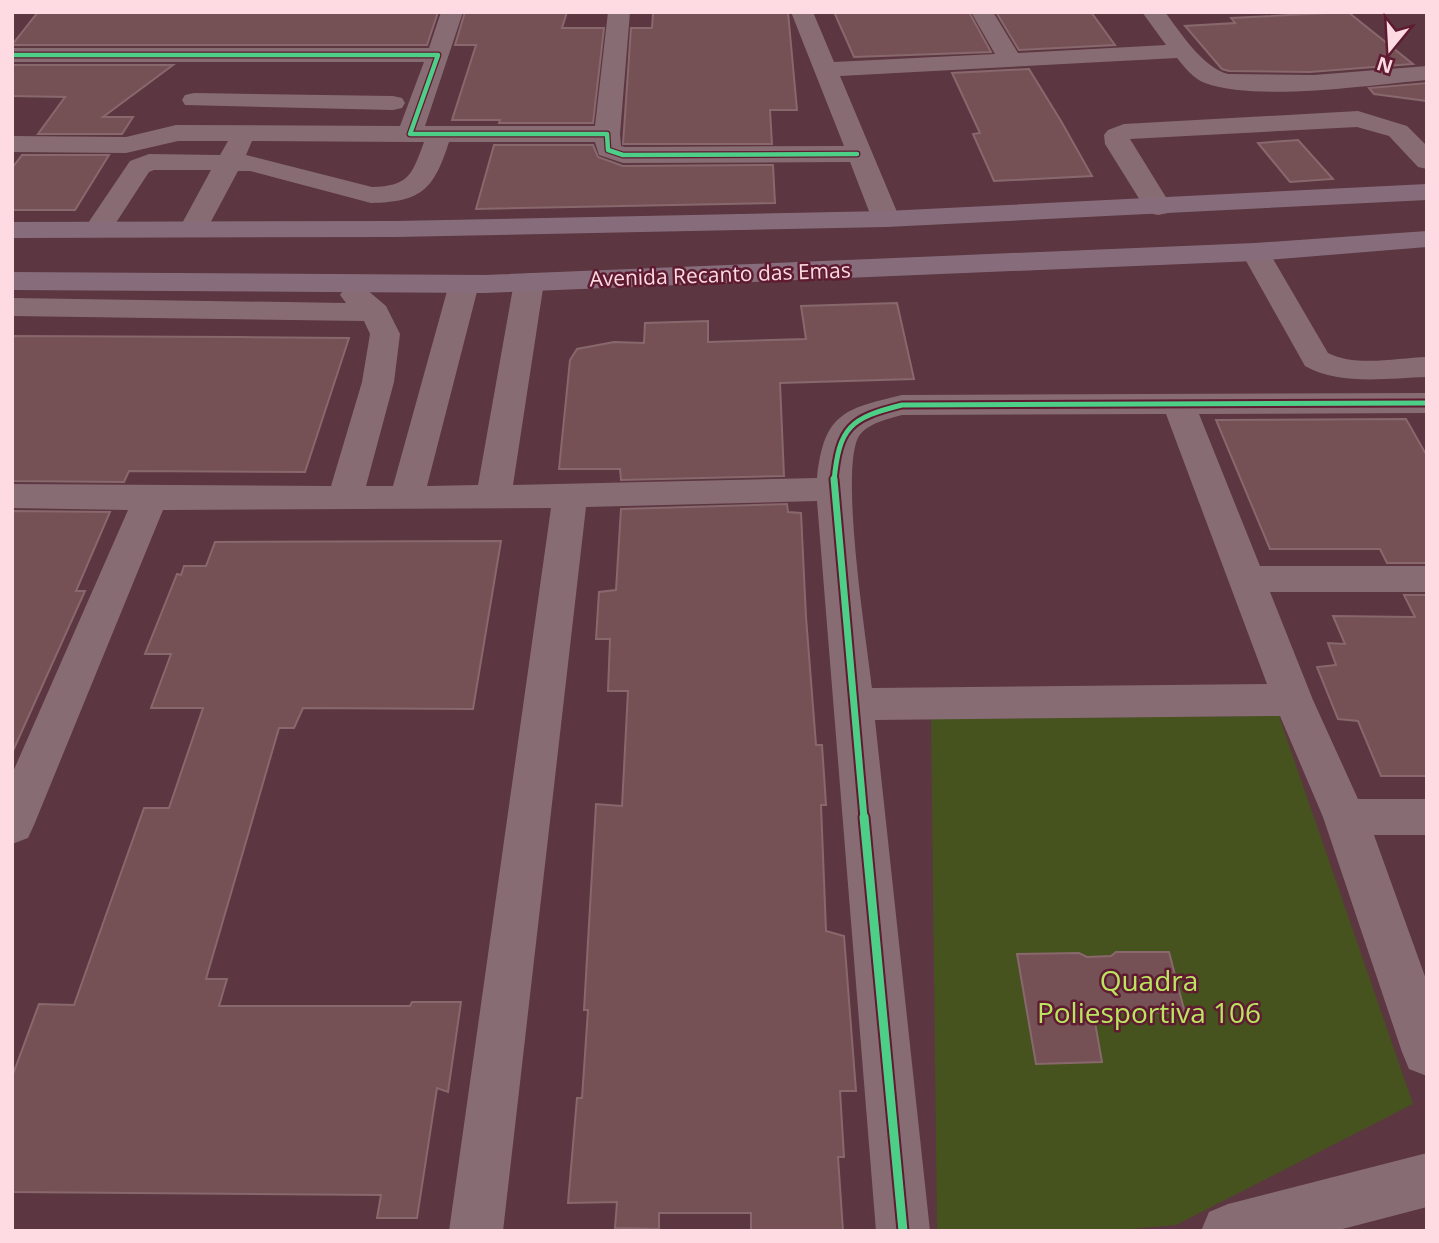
<svg xmlns="http://www.w3.org/2000/svg" width="1439" height="1243" font-family="'Open Sans',sans-serif">
  <style>
    .green { fill: #47531e }
    .building { fill: #755156; stroke: #88686c; stroke-width: 2 }
    .lines { fill: none; stroke-linecap: round; stroke-linejoin: round }
    .minor { fill: #886c73; fill-rule: evenodd }
    .major { fill: #876d7b; fill-rule: evenodd }
    .cycleway-far3-casing { stroke: #5f1b31; stroke-width: 7 }
    .cycleway-far2-casing { stroke: #5f1b31; stroke-width: 9 }
    .cycleway-far1-casing { stroke: #5f1b31; stroke-width: 11 }
    .cycleway-casing { stroke: #5f1b31; stroke-width: 13 }
    .cycleway-far3 { stroke: #4dcf88; stroke-width: 4.5 }
    .cycleway-far2 { stroke: #4dcf88; stroke-width: 5 }
    .cycleway-far1 { stroke: #4dcf88; stroke-width: 7 }
    .cycleway { stroke: #4dcf88; stroke-width: 9 }
    .labels { text-anchor: middle; dominant-baseline: central; stroke-width: 5; stroke-linejoin: round; paint-order: stroke }
    .far-street-label { font-size: 21px; fill: #fedbe2; stroke: #5f1b31 }
    .near-park-label { font-size: 28px; fill: #bbe561; stroke: #5f1b31 }
  </style>
  <rect width="100%" height="100%" fill="#5c3641"/>
  <path class="green" d="M 1279,716 L 1413,1104 L 1176,1225 L 1108,1231 L 937,1231 L 931,719 Z"/>
  <g class="building">
    <path d="M 38,12 L 438,12 L 427,45 L 12,45 Z"/>
    <path d="M 465,12 L 567,12 L 562,28 L 604,28 L 593,123 L 499,123 L 500,120 L 452,120 L 476,45 L 455,45 Z"/>
    <path d="M 661,12 L 788,12 L 797,110 L 770,110 L 772,144 L 623,144 L 631,28 L 652,28 L 653,13 Z"/>
    <path d="M 834,12 L 969,12 L 991,52 L 854,57 Z"/>
    <path d="M 996,12 L 1091,12 L 1115,45 L 1019,50 Z"/>
    <path d="M 1348,12 L 1413,64 L 1310,72 L 1229,71 L 1222,69 L 1185,26 L 1235,23 L 1231,18 Z"/>
    <path d="M 12,65 L 173,65 L 103,117 L 133,117 L 122,134 L 38,134 L 65,97 L 12,96 Z"/>
    <path d="M 1029,69 L 1061,121 L 1092,176 L 994,181 L 973,134 L 980,133 L 952,73 Z"/>
    <path d="M 1427,83 L 1427,101 L 1374,94 L 1369,88 Z"/>
    <path d="M 1298,140 L 1333,179 L 1290,182 L 1258,143 Z"/>
    <path d="M 494,145 L 593,145 L 598,157 L 623,166 L 773,165 L 775,203 L 476,209 Z"/>
    <path d="M 22,155 L 109,155 L 75,210 L 12,210 L 12,168 Z"/>
    <path d="M 897,303 L 914,379 L 780,383 L 784,476 L 621,480 L 620,469 L 559,469 L 570,360 L 577,349 L 614,342 L 644,343 L 645,323 L 708,321 L 708,342 L 806,339 L 801,306 Z"/>
    <path d="M 12,336 L 239,337 L 349,338 L 305,472 L 129,471 L 124,482 L 12,481 Z"/>
    <path d="M 1406,419 L 1427,456 L 1427,563 L 1387,563 L 1380,549 L 1270,549 L 1216,420 Z"/>
    <path d="M 787,504 L 788,512 L 801,513 L 806,617 L 816,745 L 822,745 L 826,805 L 821,805 L 826,931 L 844,936 L 856,1091 L 840,1091 L 844,1157 L 838,1157 L 843,1231 L 751,1231 L 751,1213 L 659,1213 L 659,1229 L 615,1228 L 617,1202 L 568,1203 L 577,1098 L 582,1098 L 588,1010 L 584,1010 L 596,804 L 622,806 L 628,691 L 608,691 L 610,639 L 596,639 L 599,592 L 616,590 L 621,509 Z"/>
    <path d="M 12,511 L 110,512 L 76,591 L 85,591 L 12,753 Z"/>
    <path d="M 501,541 L 473,709 L 303,708 L 294,728 L 279,728 L 206,979 L 227,979 L 219,1006 L 410,1006 L 412,1002 L 461,1002 L 448,1092 L 437,1088 L 417,1218 L 377,1218 L 381,1195 L 12,1192 L 12,1077 L 39,1004 L 74,1005 L 144,808 L 169,808 L 203,708 L 151,708 L 171,654 L 145,654 L 177,574 L 181,575 L 184,566 L 206,566 L 215,542 Z"/>
    <path d="M 1404,595 L 1427,595 L 1427,776 L 1381,776 L 1358,721 L 1338,719 L 1317,667 L 1336,665 L 1328,643 L 1345,644 L 1333,616 L 1415,617 Z"/>
    <path d="M 1116,952 L 1169,952 L 1185,1013 L 1093,1011 L 1102,1062 L 1036,1064 L 1017,954 L 1079,953 L 1087,957 L 1111,956 Z"/>
  </g>
  <g class="lines">
    <g class="minor">
      <path d="M 441,12 L 463,12 L 425,126 L 595,126 L 608,12 L 630,12 L 620,134 L 621,146 L 625,147 L 844,146 L 791,12 L 813,12 L 834,62 L 995,54 L 971,12 L 993,12 L 1018,53 L 1166,45 L 1142,12 L 1165,12 C 1181,33 1202,67 1228,74 L 1314,75 L 1427,66 L 1427,80 C 1369,85 1258,102 1205,83 C 1194,79 1185,68 1177,58 L 840,76 L 900,219 L 896,225 L 886,227 L 876,225 L 872,219 L 850,162 L 623,163 L 599,155 L 595,142 L 449,142 C 434,189 422,202 371,203 L 250,171 L 238,171 L 207,229 L 203,235 L 193,237 L 183,235 L 179,229 L 211,170 L 154,170 L 149,172 L 108,235 L 98,237 L 88,235 L 84,229 L 130,161 L 149,154 L 220,155 L 228,141 L 178,141 L 126,153 L 12,152 L 12,136 L 126,137 L 176,125 L 400,126 L 424,62 L 12,62 L 12,48 L 429,48 ZM 252,141 L 410,142 L 424,142 C 412,175 409,186 372,187 L 246,155 Z"/>
      <path d="M 194,93 L 393,96 L 402,98 L 405,103 L 402,108 L 393,110 L 185,105 L 182,100 L 185,95 Z"/>
      <path d="M 1358,111 L 1407,126 L 1427,146 L 1427,169 L 1418,167 L 1389,136 L 1357,127 L 1130,139 L 1172,207 L 1168,213 L 1158,215 L 1148,213 L 1105,144 L 1104,135 L 1108,130 L 1124,124 Z"/>
      <path d="M 1255,243 L 1265,246 L 1269,252 L 1328,353 C 1355,367 1397,358 1427,357 L 1427,377 C 1387,378 1341,386 1305,366 L 1241,252 L 1245,246 Z"/>
      <path d="M 529,273 L 539,276 L 544,282 L 513,485 L 817,478 C 824,413 844,409 902,395 L 1427,393 L 1427,413 L 1199,414 L 1260,566 L 1427,566 L 1427,592 L 1270,592 L 1313,700 L 1358,799 L 1427,799 L 1427,835 L 1374,835 L 1427,982 L 1427,1076 L 1409,1069 L 1402,1052 L 1323,817 L 1280,716 L 875,720 L 930,1231 L 876,1231 L 817,501 L 586,507 L 503,1231 L 449,1231 L 551,508 L 163,510 L 34,825 L 28,838 L 12,844 L 12,774 L 128,510 L 12,508 L 12,484 L 331,486 L 362,382 L 370,334 L 364,321 L 12,316 L 12,298 L 346,303 L 340,295 L 344,289 L 355,286 L 366,289 L 386,306 L 400,334 L 394,382 L 366,486 L 393,486 L 449,284 L 454,278 L 464,275 L 474,278 L 479,284 L 427,486 L 478,485 L 514,282 L 519,276 ZM 1166,414 L 1267,684 L 872,688 C 867,642 839,469 859,436 C 868,423 888,419 902,415 Z"/>
      <path d="M 1427,1153 L 1427,1207 L 1335,1231 L 1201,1231 L 1209,1212 L 1228,1204 Z"/>
    </g>
    <g class="major">
      <path d="M 1427,184 L 1427,200 L 886,227 L 395,237 L 12,238 L 12,222 L 395,221 L 886,211 Z"/>
      <path d="M 1427,231 L 1427,247 L 1255,261 L 484,293 L 12,290 L 12,272 L 484,275 L 1255,243 Z"/>
    </g>
    <g class="cycleway-far3-casing">
      <path id="cycleway-far3" d="M 12,55 L 438,55 L 410,134 L 607,134 L 608,150 L 623,155 L 857,154"/>
    </g>
    <g class="cycleway-far2-casing">
      <path id="cycleway-far2" d="M 834,481 C 839,427 850,418 902,405 L 1427,403"/>
    </g>
    <g class="cycleway-far1-casing">
      <path id="cycleway-far1" d="M 834,479 L 864,818"/>
    </g>
    <g class="cycleway-casing">
      <path id="cycleway" d="M 864,817 L 903,1231"/>
    </g>
    <use href="#cycleway-far3" class="cycleway-far3"/>
    <use href="#cycleway-far2" class="cycleway-far2"/>
    <use href="#cycleway-far1" class="cycleway-far1"/>
    <use href="#cycleway" class="cycleway"/>
  </g>
  <g class="labels">
    <g class="far-street-label">
      <text transform="translate(720 274) rotate(-2)">Avenida Recanto das Emas</text>
    </g>
    <g class="near-park-label">
      <text x="1149" y="980">Quadra<tspan x="1149" dy="32">Poliesportiva 106</tspan></text>
    </g>
  </g>
  <rect width="1439" height="1243" fill="none" stroke="#fedbe2" stroke-width="28"/>
  <g transform="translate(1390 49) rotate(198)" stroke="#5f1b31" stroke-width="5" paint-order="stroke">
  <path d="M0-5L12 26L0 18L-12 26Z" fill="#fedbe2"/>
  <text y="-10" font-size="19" font-weight="bold" text-anchor="middle" fill="#fedbe2">N</text>
  </g>
</svg>
